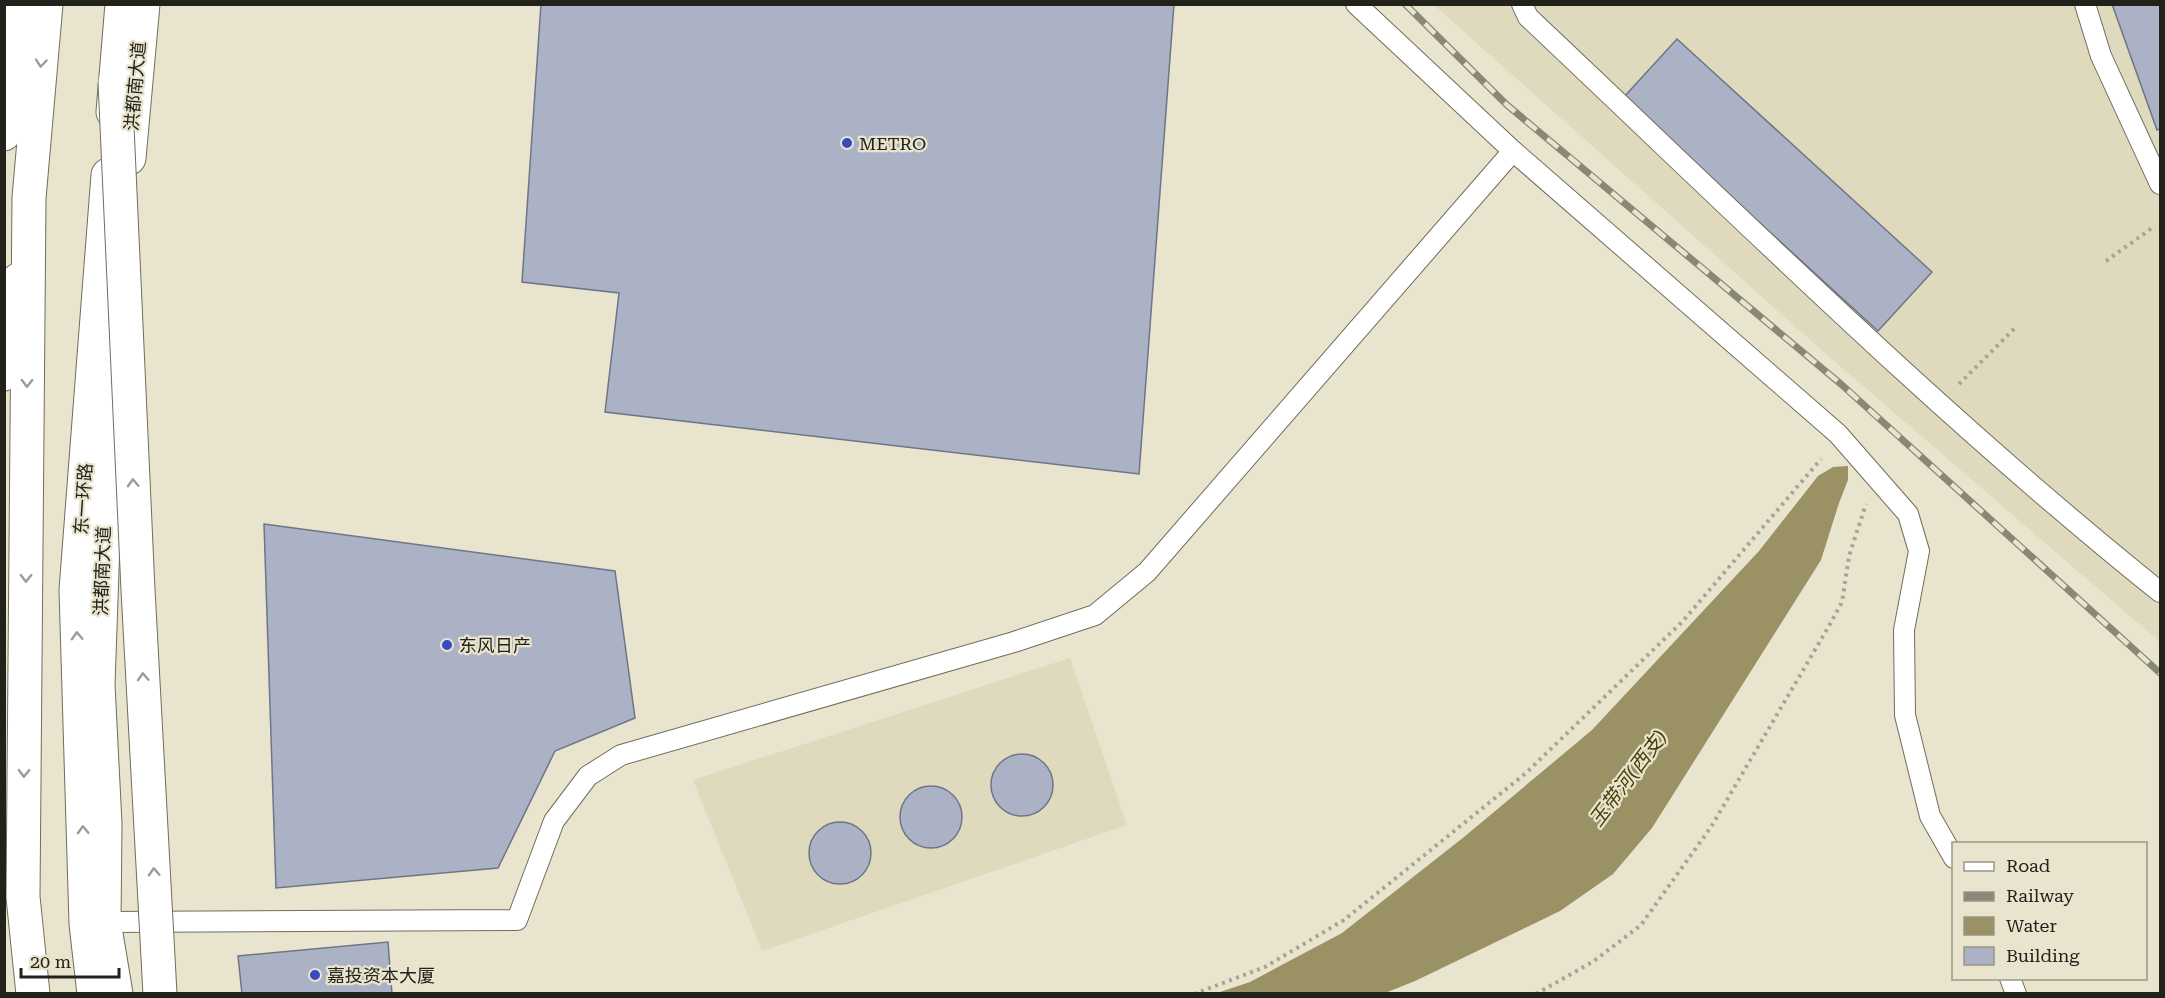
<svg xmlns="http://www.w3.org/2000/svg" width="2165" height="998" font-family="'Roboto Serif','Noto Sans SC',serif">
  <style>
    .built { fill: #dfdabd }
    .water { fill: #9a9165 }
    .building { fill: #acb2c6; stroke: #6f7587; stroke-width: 1.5 }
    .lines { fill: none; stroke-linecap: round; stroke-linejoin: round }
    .lane-casing { stroke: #716d5a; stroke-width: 22 }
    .primary-casing { stroke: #716d5a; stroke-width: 35 }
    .highway-casing { stroke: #716d5a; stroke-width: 35 }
    .path { stroke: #a7a493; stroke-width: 4; stroke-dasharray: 3 4.5; stroke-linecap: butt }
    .lane { stroke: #fff; stroke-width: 20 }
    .primary { stroke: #fff; stroke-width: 33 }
    .highway { stroke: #fff; stroke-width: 33 }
    .rail-casing { stroke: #898777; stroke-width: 7 }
    .rail { stroke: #e8e4ce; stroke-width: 4.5; stroke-dasharray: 14; stroke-linecap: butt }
    .primary-bridge-casing { stroke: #716d5a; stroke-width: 35; stroke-linecap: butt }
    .primary-bridge { stroke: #fff; stroke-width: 33 }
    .oneway { stroke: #9c9c98 }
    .poi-dot { fill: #384abd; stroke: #e8e4ce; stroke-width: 2 }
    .labels { text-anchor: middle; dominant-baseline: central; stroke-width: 4.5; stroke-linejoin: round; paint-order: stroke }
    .street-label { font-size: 18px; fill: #23221a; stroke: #e8e4ce }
    .poi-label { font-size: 18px; fill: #23221a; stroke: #e8e4ce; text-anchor: start }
    .water-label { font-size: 20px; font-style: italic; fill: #4b4107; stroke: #e8e4ce }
  </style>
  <rect width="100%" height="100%" fill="#e8e4ce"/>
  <g class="built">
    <path d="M 1434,5 L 2160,5 L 2160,642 L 1826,354 Z"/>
    <path d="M 1070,658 L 1127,825 L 762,951 L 693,780 Z"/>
  </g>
  <path class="water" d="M 1848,466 L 1848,480 L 1839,503 L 1821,560 L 1652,828 L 1613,874 L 1560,911 L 1415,981 L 1385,993 L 1217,993 L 1250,982 L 1342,933 L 1464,837 L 1592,730 L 1759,551 L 1818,476 L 1833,467 Z"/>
  <g class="building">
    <path d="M 541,4 L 1174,4 L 1139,474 L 605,412 L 619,293 L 522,282 Z"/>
    <path d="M 2112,4 L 2160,4 L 2160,129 L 2157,130 Z"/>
    <path d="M 1677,39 L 1932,272 L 1878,331 L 1623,98 Z"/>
    <path d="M 264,524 L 615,571 L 635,718 L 555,751 L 498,868 L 276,888 Z"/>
    <circle cx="1022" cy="785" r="31"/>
    <circle cx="931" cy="817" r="31"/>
    <circle cx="840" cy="853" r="31"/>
    <path d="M 388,942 L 392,994 L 242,994 L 238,956 Z"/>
  </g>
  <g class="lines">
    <g class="lane-casing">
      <g id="lane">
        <path d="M 1356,4 L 1513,151 L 1838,434 L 1908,514 L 1919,551 L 1904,630 L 1905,715 L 1930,816 L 1954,858"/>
        <path d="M 1522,4 L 1528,17 C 1735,212 1938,414 2160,592"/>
        <path d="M 2085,4 L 2101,56 L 2160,184"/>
        <path d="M 104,922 L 517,920 L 554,821 L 588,776 L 621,755 L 1014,642 L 1095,615 L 1147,572 L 1513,151"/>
        <path d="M 2010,978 L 2016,994"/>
      </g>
    </g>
    <g class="primary-casing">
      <g id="primary">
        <path d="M 4,134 L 15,4"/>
        <path d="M 129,158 L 143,4"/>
        <path d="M 112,338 L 109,371 L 98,685 L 105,824 L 104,922 L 116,994"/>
        <path d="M 4,374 L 18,280"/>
      </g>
    </g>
    <g class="highway-casing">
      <g id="highway">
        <path d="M 113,112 L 122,4"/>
        <path d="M 33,994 L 23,897 L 29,198 L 46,4"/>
        <path d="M 94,994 L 86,924 L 76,590 L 108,175"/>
      </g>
    </g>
    <g class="path">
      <path d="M 2106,261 L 2155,226"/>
      <path d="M 1959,384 L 2017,326"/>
      <path d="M 1194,994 L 1265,967 L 1344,920 L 1526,773 L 1683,621 L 1821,459"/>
      <path d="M 1536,994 L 1594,961 L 1641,925 L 1711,827 L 1829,626 L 1842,602 L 1849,556 L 1866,504"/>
    </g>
    <use href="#lane" class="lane"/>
    <use href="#primary" class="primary"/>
    <use href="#highway" class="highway"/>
    <g class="rail-casing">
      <path id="rail" d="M 1405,4 L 1507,105 L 1842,385 L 2160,673"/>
    </g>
    <use href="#rail" class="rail"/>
    <g class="primary-bridge-casing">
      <path id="primary-bridge" d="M 115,82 L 138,590 L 160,994"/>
    </g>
    <use href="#primary-bridge" class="primary-bridge"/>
  </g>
  <defs><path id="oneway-chevron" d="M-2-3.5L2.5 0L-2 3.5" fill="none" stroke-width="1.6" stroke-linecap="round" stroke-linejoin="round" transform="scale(1.5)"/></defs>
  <g class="oneway">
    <use href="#oneway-chevron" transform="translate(41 63) rotate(95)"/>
    <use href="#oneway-chevron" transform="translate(27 383) rotate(91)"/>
    <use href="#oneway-chevron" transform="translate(133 483) rotate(-93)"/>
    <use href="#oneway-chevron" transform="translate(26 578) rotate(91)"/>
    <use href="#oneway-chevron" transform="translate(77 636) rotate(-92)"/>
    <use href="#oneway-chevron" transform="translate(143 677) rotate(-93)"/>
    <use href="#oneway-chevron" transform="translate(24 773) rotate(91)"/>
    <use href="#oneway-chevron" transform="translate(83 830) rotate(-92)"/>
    <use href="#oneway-chevron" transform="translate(154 872) rotate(-93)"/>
  </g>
  <g class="poi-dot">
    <circle cx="847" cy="143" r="6"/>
    <circle cx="447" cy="645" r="6"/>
    <circle cx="315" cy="975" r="6"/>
  </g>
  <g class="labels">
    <g class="street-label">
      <text transform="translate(135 86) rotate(-85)">洪都南大道</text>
      <text transform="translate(83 499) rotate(-86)">东一环路</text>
      <text transform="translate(102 571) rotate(-88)">洪都南大道</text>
    </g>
    <g class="poi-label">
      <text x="859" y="143">METRO</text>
      <text x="459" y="645">东风日产</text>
      <text x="327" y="975">嘉投资本大厦</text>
    </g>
    <g class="water-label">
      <text transform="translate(1628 778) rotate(-53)">玉带河(西支)</text>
    </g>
  </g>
  <rect width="2165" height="998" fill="none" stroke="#23221a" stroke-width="12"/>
  <rect x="1952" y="842" width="195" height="138" fill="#e8e4ce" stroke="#999686" stroke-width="1.5"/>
  <rect x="1964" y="862" width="30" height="9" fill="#ffffff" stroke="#999686" stroke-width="1.5"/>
  <text x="2006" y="872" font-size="18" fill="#23221a">Road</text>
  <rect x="1964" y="892" width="30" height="9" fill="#898777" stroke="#999686" stroke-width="1.5"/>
  <text x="2006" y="902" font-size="18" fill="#23221a">Railway</text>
  <rect x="1964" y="917" width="30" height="18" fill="#9a9165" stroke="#999686" stroke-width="1.5"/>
  <text x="2006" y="932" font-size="18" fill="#23221a">Water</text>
  <rect x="1964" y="947" width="30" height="18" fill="#acb2c6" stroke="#999686" stroke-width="1.5"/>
  <text x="2006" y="962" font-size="18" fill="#23221a">Building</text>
  <path d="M21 968v9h98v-9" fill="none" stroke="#23221a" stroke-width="3"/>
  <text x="30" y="968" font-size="18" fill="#23221a" stroke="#e8e4ce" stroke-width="4.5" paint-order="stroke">20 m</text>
</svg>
